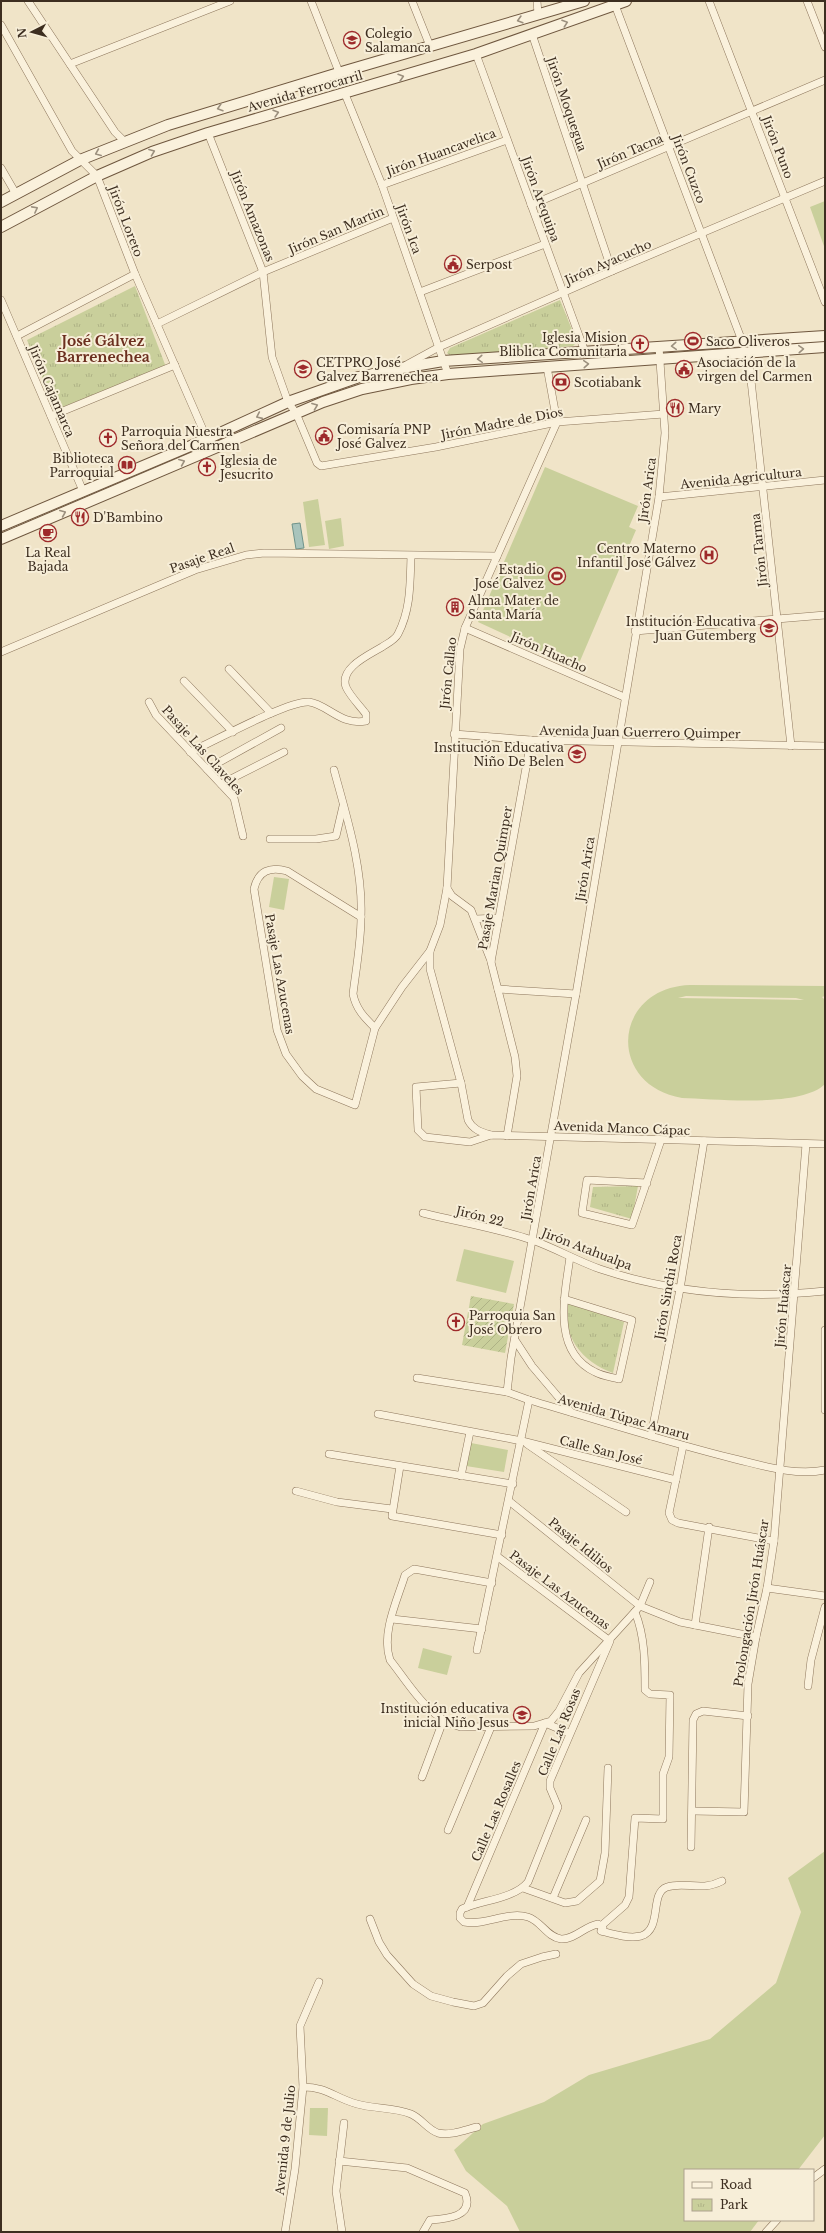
<svg xmlns="http://www.w3.org/2000/svg" width="826" height="2233" font-family="'Libre Baskerville',serif">
  <style>
    .grass { fill: #c9cf9b; fill-rule: evenodd }
    .park { fill: url(#park-tufts) }
    .garden { fill: url(#garden-furrows) }
    .water { fill: #a9c4bc; stroke: #6f938a }
    .lines { fill: none; stroke-linecap: round; stroke-linejoin: round }
    .street-casing { stroke: #8d765c; stroke-width: 8 }
    .secondary-casing { stroke: #6f573f; stroke-width: 12 }
    .street { stroke: #faf1dc; stroke-width: 7 }
    .secondary { stroke: #faf1dc; stroke-width: 10 }
    .oneway { stroke: #9c907e }
    .labels { text-anchor: middle; dominant-baseline: central; stroke-width: 4; stroke-linejoin: round; paint-order: stroke }
    .poi-label { font-size: 12px; fill: #3d2e20; stroke: #f7eed8; text-anchor: start }
    .street-label { font-size: 12px; fill: #3d2e20; stroke: #f7eed8 }
    .quarter-label { font-size: 14px; font-weight: bold; fill: #6b2e1e; stroke: #f7eed8 }
  </style>
  <defs>
    <pattern id="park-tufts" width="24" height="20" patternUnits="userSpaceOnUse"><rect width="24" height="20" fill="#c9cf9b"/><path d="M3 7l-1-3M5 7V3M7 7l1-3M15 17l-1-3M17 17v-4M19 17l1-3" fill="none" stroke="#aeb285"/></pattern>
    <pattern id="garden-furrows" width="10" height="10" patternUnits="userSpaceOnUse"><rect width="10" height="10" fill="#c9cf9b"/><path d="M-1 1l2-2M0 10L10 0M9 11l2-2" fill="none" stroke="#aeb285"/></pattern>
  </defs>
  <rect width="100%" height="100%" fill="#f0e4c8"/>
  <g class="grass">
    <path d="M 825,201 L 825,249 L 810,207 Z"/>
    <path d="M 545,467 L 638,506 L 629,527 L 636,530 L 577,668 L 478,622 Z"/>
    <path d="M 318,499 L 325,545 L 309,547 L 303,502 Z"/>
    <path d="M 341,518 L 344,546 L 329,549 L 325,521 Z"/>
    <path d="M 274,877 L 289,879 L 284,910 L 269,907 Z"/>
    <path d="M 690,985 L 825,986 L 825,996 L 822,997 L 825,1000 L 825,1084 C 801,1108 716,1099 682,1098 C 606,1085 612,988 690,985 ZM 686,996 L 796,998 L 804,1000 L 678,998 Z"/>
    <path d="M 464,1249 L 514,1261 L 506,1293 L 456,1281 Z"/>
    <path d="M 471,1443 L 508,1450 L 504,1472 L 466,1466 Z"/>
    <path d="M 423,1648 L 452,1656 L 447,1675 L 418,1668 Z"/>
    <path d="M 825,1851 L 825,2135 L 798,2170 L 685,2170 L 685,2220 L 759,2220 L 750,2232 L 520,2232 L 507,2206 L 466,2171 L 454,2150 L 483,2124 L 544,2102 L 589,2075 L 710,2039 L 776,1983 L 801,1912 L 788,1878 Z"/>
    <path d="M 310,2108 L 328,2108 L 327,2136 L 309,2135 Z"/>
  </g>
  <g class="park">
    <path d="M 135,286 L 166,367 L 55,410 L 27,340 Z"/>
    <path d="M 560,300 L 577,342 L 573,346 L 452,357 L 447,353 L 450,348 Z"/>
    <path d="M 638,1186 L 632,1219 L 590,1207 L 593,1187 Z"/>
    <path d="M 568,1302 L 624,1322 L 613,1373 C 582,1362 561,1336 568,1302 Z"/>
  </g>
  <path class="garden" d="M 471,1296 L 514,1304 L 505,1353 L 462,1345 Z"/>
  <path class="water" d="M 300,523 L 304,548 L 296,549 L 292,524 Z"/>
  <g class="lines">
    <g class="street-casing">
      <g id="street">
        <path d="M 28,1 L 115,132 L 124,141"/>
        <path d="M 311,1 L 339,72"/>
        <path d="M 412,1 L 430,46"/>
        <path d="M 537,1 L 538,14"/>
        <path d="M 709,1 L 825,302"/>
        <path d="M 807,1 L 825,47"/>
        <path d="M 615,5 L 742,341"/>
        <path d="M 1,25 L 72,151 L 97,176 L 135,274 L 207,439"/>
        <path d="M 532,34 L 612,271"/>
        <path d="M 476,54 L 585,352"/>
        <path d="M 70,64 L 230,1"/>
        <path d="M 345,94 L 382,185 L 448,374"/>
        <path d="M 208,133 L 263,272 L 272,357 L 288,402 L 296,413 L 317,463 L 321,466 L 436,447 L 557,422 L 664,414"/>
        <path d="M 1,168 L 16,194"/>
        <path d="M 382,185 L 507,140"/>
        <path d="M 531,205 L 825,80"/>
        <path d="M 420,292 L 545,244"/>
        <path d="M 1,300 L 83,491"/>
        <path d="M 157,324 L 263,272 L 393,218"/>
        <path d="M 17,336 L 135,274"/>
        <path d="M 748,353 L 791,746"/>
        <path d="M 406,365 L 439,347 L 612,271 L 825,181"/>
        <path d="M 51,416 L 175,365"/>
        <path d="M 659,497 L 825,480"/>
        <path d="M 465,628 L 624,697"/>
        <path d="M 635,631 L 825,615"/>
        <path d="M 1,652 L 195,570 L 246,555 L 264,553 L 497,556"/>
        <path d="M 229,669 L 271,713"/>
        <path d="M 184,681 L 233,732"/>
        <path d="M 149,702 L 156,715 L 234,798 L 243,836"/>
        <path d="M 454,734 L 531,740 L 825,746"/>
        <path d="M 190,752 C 213,742 289,700 309,702 C 327,704 341,726 366,721 L 366,714 C 360,706 350,696 346,687 C 339,668 369,655 382,647 C 388,643 395,640 398,634 C 411,609 410,583 411,556"/>
        <path d="M 207,769 L 281,728"/>
        <path d="M 334,770 C 347,818 363,868 361,917 C 361,943 356,969 353,994 C 356,1009 364,1017 375,1028"/>
        <path d="M 221,784 L 284,752"/>
        <path d="M 270,839 L 316,839 L 336,836 L 343,806"/>
        <path d="M 447,888 L 452,896 L 471,910 L 491,961"/>
        <path d="M 361,917 L 287,871 C 270,866 258,871 254,889 L 277,1030 L 286,1054 L 302,1076 L 316,1089 L 355,1105 L 375,1028 L 402,987 L 430,951"/>
        <path d="M 476,919 L 499,918"/>
        <path d="M 498,989 L 576,994"/>
        <path d="M 461,1083 L 416,1087 L 418,1130 L 425,1137 L 470,1142 L 491,1135 L 825,1144"/>
        <path d="M 491,1135 C 481,1132 473,1130 468,1120 L 461,1083 L 430,969 L 430,951 L 440,925 L 447,888 L 460,649 L 465,628 L 557,422 L 547,367"/>
        <path d="M 507,1136 L 517,1076 L 515,1057 L 491,962 L 531,740"/>
        <path d="M 647,1183 L 587,1180 L 582,1213 L 632,1225 L 661,1140"/>
        <path d="M 423,1213 C 459,1222 497,1228 532,1240 C 555,1248 577,1261 600,1269 C 672,1293 750,1299 825,1291"/>
        <path d="M 564,1299 L 632,1320 L 619,1379 C 611,1377 602,1376 595,1372 C 551,1351 565,1294 570,1257"/>
        <path d="M 825,1330 L 825,1410"/>
        <path d="M 515,1340 L 532,1366 L 571,1412"/>
        <path d="M 417,1378 L 507,1392 L 529,1400 C 598,1420 666,1442 735,1459 C 764,1466 795,1476 825,1470"/>
        <path d="M 507,1392 L 511,1358 L 576,994 L 659,497 L 665,433 L 659,347"/>
        <path d="M 378,1414 L 522,1441 L 676,1480"/>
        <path d="M 651,1436 L 680,1289 L 704,1141"/>
        <path d="M 527,1444 L 626,1512"/>
        <path d="M 683,1446 L 669,1513 L 672,1520 L 678,1523 L 774,1541"/>
        <path d="M 329,1454 L 513,1484"/>
        <path d="M 400,1466 L 392,1516 L 502,1535"/>
        <path d="M 461,1476 L 470,1432"/>
        <path d="M 296,1491 L 337,1502 L 392,1509"/>
        <path d="M 509,1501 L 640,1606 L 680,1622 L 756,1637"/>
        <path d="M 498,1557 L 610,1641 L 550,1781 L 550,1788 L 558,1807 L 528,1882 C 514,1899 482,1900 462,1909 L 460,1913 L 460,1918 L 464,1922 C 485,1926 507,1911 528,1917 C 541,1921 547,1937 561,1939 C 574,1940 585,1926 598,1924 L 603,1928 L 601,1931 C 613,1934 629,1939 641,1936 C 663,1929 649,1893 667,1887 C 686,1881 700,1892 722,1881"/>
        <path d="M 492,1583 L 414,1569 L 405,1575 C 397,1601 381,1633 390,1660 C 410,1685 428,1719 461,1727 L 534,1726 L 551,1721 L 559,1711 L 579,1673 L 640,1606 L 650,1582"/>
        <path d="M 767,1588 L 825,1596"/>
        <path d="M 392,1619 L 482,1629"/>
        <path d="M 695,1625 L 709,1527"/>
        <path d="M 477,1650 L 529,1400"/>
        <path d="M 808,1686 L 811,1660 L 825,1607"/>
        <path d="M 422,1777 L 443,1721"/>
        <path d="M 693,1811 L 744,1812 L 748,1684 L 756,1637 L 767,1588 L 774,1541 L 806,1144"/>
        <path d="M 448,1830 L 491,1727"/>
        <path d="M 691,1847 L 693,1720 L 696,1714 L 703,1711 L 748,1716"/>
        <path d="M 523,1888 L 565,1903 L 577,1901 L 600,1881 L 605,1853 L 608,1768"/>
        <path d="M 553,1898 L 586,1820"/>
        <path d="M 467,1907 L 545,1723 L 569,1733"/>
        <path d="M 370,1919 L 379,1942 L 387,1955 L 413,1984 L 431,1996 L 453,2002 L 474,2006 L 483,2003 L 507,1976 L 521,1964 L 542,1957 L 556,1954"/>
        <path d="M 601,1926 L 625,1905 L 629,1897 L 635,1818 L 663,1819 L 663,1774 L 669,1757 L 670,1695 L 650,1694 L 645,1690 C 645,1664 645,1636 635,1612"/>
        <path d="M 303,2087 C 327,2087 335,2098 357,2104 C 374,2109 394,2107 411,2114 C 421,2118 428,2130 438,2133 C 450,2136 465,2130 477,2127"/>
        <path d="M 339,2161 L 407,2168 L 465,2193 C 475,2217 446,2219 430,2220 L 423,2232"/>
        <path d="M 813,2178 L 825,2169"/>
        <path d="M 285,2232 L 295,2169 L 303,2087 L 300,2026 L 319,1982"/>
        <path d="M 342,2232 L 336,2191 L 344,2123"/>
        <path d="M 766,2232 L 777,2220"/>
      </g>
    </g>
    <g class="secondary-casing">
      <g id="secondary">
        <path d="M 1,202 L 80,160 L 168,125 L 345,71 L 584,1"/>
        <path d="M 1,227 L 97,176 L 152,152 L 208,133 L 476,54 L 626,1"/>
        <path d="M 1,526 L 207,439 L 288,402 L 359,377 L 402,368 L 443,361 L 825,336"/>
        <path d="M 1,539 L 323,402 L 362,389 L 411,379 L 448,374 L 825,347"/>
      </g>
    </g>
    <use href="#street" class="street"/>
    <use href="#secondary" class="secondary"/>
  </g>
  <defs><path id="oneway-chevron" d="M-2-3.5L2.5 0L-2 3.5" fill="none" stroke-width="1.6" stroke-linecap="round" stroke-linejoin="round"/></defs>
  <g class="oneway">
    <use href="#oneway-chevron" transform="translate(520 20) rotate(164)"/>
    <use href="#oneway-chevron" transform="translate(565 23) rotate(-19)"/>
    <use href="#oneway-chevron" transform="translate(401 77) rotate(-17)"/>
    <use href="#oneway-chevron" transform="translate(220 108) rotate(163)"/>
    <use href="#oneway-chevron" transform="translate(276 113) rotate(-16)"/>
    <use href="#oneway-chevron" transform="translate(152 152) rotate(-21)"/>
    <use href="#oneway-chevron" transform="translate(98 153) rotate(157)"/>
    <use href="#oneway-chevron" transform="translate(35 209) rotate(-28)"/>
    <use href="#oneway-chevron" transform="translate(674 346) rotate(176)"/>
    <use href="#oneway-chevron" transform="translate(801 349) rotate(-4)"/>
    <use href="#oneway-chevron" transform="translate(480 359) rotate(176)"/>
    <use href="#oneway-chevron" transform="translate(586 364) rotate(-4)"/>
    <use href="#oneway-chevron" transform="translate(315 406) rotate(-21)"/>
    <use href="#oneway-chevron" transform="translate(259 416) rotate(156)"/>
    <use href="#oneway-chevron" transform="translate(182 462) rotate(-23)"/>
    <use href="#oneway-chevron" transform="translate(63 513) rotate(-23)"/>
  </g>
  <defs>
    <g id="school-ring" transform="scale(0.9)"><circle r="9.5" fill="#f7eed8" stroke="#9e2a2b" stroke-width="1.5"/><path d="M0-5L7-2L0 1L-7-2ZM-4 1L0 2.5L4 1V4Q0 6-4 4Z" fill="#9e2a2b"/></g>
    <g id="civic-ring" transform="scale(0.9)"><circle r="9.5" fill="#f7eed8" stroke="#9e2a2b" stroke-width="1.5"/><path d="M-.6-6.5H3V-4.5H.6V-3L4-1V1h2V6H-6V1h2V-1L-.6-3ZM-1.2 2.5V6h2.4V2.5Z" fill="#9e2a2b"/></g>
    <g id="stadium-ring" transform="scale(0.9)"><circle r="9.5" fill="#f7eed8" stroke="#9e2a2b" stroke-width="1.5"/><path d="M0-5a6.5 5 0 1 0 0 10a6.5 5 0 1 0 0-10ZM-3.5-1.8h7v3.6h-7Z" fill="#9e2a2b"/></g>
    <g id="church-ring" transform="scale(0.9)"><circle r="9.5" fill="#f7eed8" stroke="#9e2a2b" stroke-width="1.5"/><path d="M-1.2-6h2.4v3.5h3.3v2.4h-3.3V6h-2.4V-.1h-3.3v-2.4h3.3Z" fill="#9e2a2b"/></g>
    <g id="university-ring" transform="scale(0.9)"><circle r="9.5" fill="#f7eed8" stroke="#9e2a2b" stroke-width="1.5"/><path d="M0-5L7-2L0 1L-7-2ZM-4 1L0 2.5L4 1V4Q0 6-4 4Z" fill="#9e2a2b"/></g>
    <g id="bank-ring" transform="scale(0.9)"><circle r="9.5" fill="#f7eed8" stroke="#9e2a2b" stroke-width="1.5"/><path d="M-6-4H6V4H-6ZM0-2.3a2.3 2.3 0 1 0 0 4.6a2.3 2.3 0 1 0 0-4.6Z" fill="#9e2a2b"/></g>
    <g id="restaurant-ring" transform="scale(0.9)"><circle r="9.5" fill="#f7eed8" stroke="#9e2a2b" stroke-width="1.5"/><path d="M-5-6h1v4h1v-4h1v4h1v-4h1v5L-1.5 .5V6h-2V.5L-5-1ZM5-6V6H3V1.5H1.5Q1.5-4 5-6Z" fill="#9e2a2b"/></g>
    <g id="library-ring" transform="scale(0.9)"><circle r="9.5" fill="#f7eed8" stroke="#9e2a2b" stroke-width="1.5"/><path d="M-6-4Q-3-5.5-.7-3.5V5Q-3 3-6 4ZM6-4Q3-5.5 .7-3.5V5Q3 3 6 4Z" fill="#9e2a2b"/></g>
    <g id="cafe-ring" transform="scale(0.9)"><circle r="9.5" fill="#f7eed8" stroke="#9e2a2b" stroke-width="1.5"/><path d="M-5.5-4.5H6V0H3Q3 3.5 0 3.5H-2.5Q-5.5 3.5-5.5 0ZM3-3.2v2h1.7v-2ZM-6 4.5H4V6H-6Z" fill="#9e2a2b"/></g>
    <g id="hospital-ring" transform="scale(0.9)"><circle r="9.5" fill="#f7eed8" stroke="#9e2a2b" stroke-width="1.5"/><path d="M-5-5h3v3.5h4V-5h3V5h-3V1.5h-4V5h-3Z" fill="#9e2a2b"/></g>
    <g id="building-ring" transform="scale(0.9)"><circle r="9.5" fill="#f7eed8" stroke="#9e2a2b" stroke-width="1.5"/><path d="M-4-6H4V6H1V3H-1V6H-4ZM-2.5-4.3h1.7v1.8h-1.7ZM.8-4.3h1.7v1.8H.8ZM-2.5-1h1.7V.8h-1.7ZM.8-1h1.7V.8H.8Z" fill="#9e2a2b"/></g>
  </defs>
  <g fill-rule="evenodd">
    <use href="#school-ring" x="352" y="40"/>
    <use href="#civic-ring" x="453" y="264"/>
    <use href="#stadium-ring" x="693" y="341"/>
    <use href="#church-ring" x="640" y="344"/>
    <use href="#university-ring" x="303" y="369"/>
    <use href="#civic-ring" x="684" y="369"/>
    <use href="#bank-ring" x="561" y="382"/>
    <use href="#restaurant-ring" x="675" y="408"/>
    <use href="#civic-ring" x="324" y="436"/>
    <use href="#church-ring" x="108" y="438"/>
    <use href="#library-ring" x="127" y="465"/>
    <use href="#church-ring" x="207" y="467"/>
    <use href="#restaurant-ring" x="80" y="517"/>
    <use href="#cafe-ring" x="48" y="533"/>
    <use href="#hospital-ring" x="709" y="555"/>
    <use href="#stadium-ring" x="557" y="576"/>
    <use href="#building-ring" x="455" y="607"/>
    <use href="#school-ring" x="769" y="628"/>
    <use href="#school-ring" x="577" y="754"/>
    <use href="#church-ring" x="456" y="1322"/>
    <use href="#school-ring" x="522" y="1715"/>
  </g>
  <g class="labels">
    <g class="poi-label">
      <text x="365" y="33">Colegio<tspan x="365" dy="14">Salamanca</tspan></text>
      <text x="466" y="264">Serpost</text>
      <text x="627" y="337" text-anchor="end">Iglesia Mision<tspan x="627" dy="14">Bliblica Comunitaria</tspan></text>
      <text x="706" y="341">Saco Oliveros</text>
      <text x="316" y="362">CETPRO José<tspan x="316" dy="14">Galvez Barrenechea</tspan></text>
      <text x="697" y="362">Asociación de la<tspan x="697" dy="14">virgen del Carmen</tspan></text>
      <text x="574" y="382">Scotiabank</text>
      <text x="688" y="408">Mary</text>
      <text x="337" y="429">Comisaría PNP<tspan x="337" dy="14">José Galvez</tspan></text>
      <text x="121" y="431">Parroquia Nuestra<tspan x="121" dy="14">Señora del Carmen</tspan></text>
      <text x="114" y="458" text-anchor="end">Biblioteca<tspan x="114" dy="14">Parroquial</tspan></text>
      <text x="220" y="460">Iglesia de<tspan x="220" dy="14">Jesucrito</tspan></text>
      <text x="93" y="517">D'Bambino</text>
      <text x="696" y="548" text-anchor="end">Centro Materno<tspan x="696" dy="14">Infantil José Gálvez</tspan></text>
      <text x="48" y="552" text-anchor="middle">La Real<tspan x="48" dy="14">Bajada</tspan></text>
      <text x="544" y="569" text-anchor="end">Estadio<tspan x="544" dy="14">José Galvez</tspan></text>
      <text x="468" y="600">Alma Mater de<tspan x="468" dy="14">Santa María</tspan></text>
      <text x="756" y="621" text-anchor="end">Institución Educativa<tspan x="756" dy="14">Juan Gutemberg</tspan></text>
      <text x="564" y="747" text-anchor="end">Institución Educativa<tspan x="564" dy="14">Niño De Belen</tspan></text>
      <text x="469" y="1315">Parroquia San<tspan x="469" dy="14">José Obrero</tspan></text>
      <text x="509" y="1708" text-anchor="end">Institución educativa<tspan x="509" dy="14">inicial Niño Jesus</tspan></text>
    </g>
    <g class="street-label">
      <text transform="translate(305 91) rotate(-16)">Avenida Ferrocarril</text>
      <text transform="translate(567 104) rotate(71)">Jirón Moquegua</text>
      <text transform="translate(778 147) rotate(69)">Jirón Puno</text>
      <text transform="translate(630 151) rotate(-23)">Jirón Tacna</text>
      <text transform="translate(441 152) rotate(-20)">Jirón Huancavelica</text>
      <text transform="translate(689 169) rotate(69)">Jirón Cuzco</text>
      <text transform="translate(541 199) rotate(70)">Jirón Arequipa</text>
      <text transform="translate(253 216) rotate(68)">Jirón Amazonas</text>
      <text transform="translate(126 221) rotate(69)">Jirón Loreto</text>
      <text transform="translate(409 229) rotate(70)">Jirón Ica</text>
      <text transform="translate(336 230) rotate(-23)">Jirón San Martin</text>
      <text transform="translate(608 262) rotate(-24)">Jirón Ayacucho</text>
      <text transform="translate(52 391) rotate(67)">Jirón Cajamarca</text>
      <text transform="translate(502 423) rotate(-11)">Jirón Madre de Dios</text>
      <text transform="translate(741 478) rotate(-6)">Avenida Agricultura</text>
      <text transform="translate(647 490) rotate(-82)">Jirón Arica</text>
      <text transform="translate(759 550) rotate(-96)">Jirón Tarma</text>
      <text transform="translate(202 558) rotate(-19)">Pasaje Real</text>
      <text transform="translate(549 652) rotate(24)">Jirón Huacho</text>
      <text transform="translate(448 673) rotate(-84)">Jirón Callao</text>
      <text transform="translate(640 732) rotate(1)">Avenida Juan Guerrero Quimper</text>
      <text transform="translate(203 750) rotate(48)">Pasaje Las Claveles</text>
      <text transform="translate(585 869) rotate(-81)">Jirón Arica</text>
      <text transform="translate(495 878) rotate(-80)">Pasaje Marian Quimper</text>
      <text transform="translate(280 974) rotate(80)">Pasaje Las Azucenas</text>
      <text transform="translate(622 1128) rotate(2)">Avenida Manco Cápac</text>
      <text transform="translate(531 1188) rotate(-80)">Jirón Arica</text>
      <text transform="translate(480 1216) rotate(14)">Jirón 22</text>
      <text transform="translate(587 1249) rotate(21)">Jirón Atahualpa</text>
      <text transform="translate(668 1287) rotate(-80)">Jirón Sinchi Roca</text>
      <text transform="translate(783 1306) rotate(-85)">Jirón Huáscar</text>
      <text transform="translate(624 1417) rotate(16)">Avenida Túpac Amaru</text>
      <text transform="translate(601 1450) rotate(14)">Calle San José</text>
      <text transform="translate(581 1545) rotate(39)">Pasaje Idilios</text>
      <text transform="translate(560 1590) rotate(37)">Pasaje Las Azucenas</text>
      <text transform="translate(751 1603) rotate(-81)">Prolongación Jirón Huáscar</text>
      <text transform="translate(559 1732) rotate(-68)">Calle Las Rosas</text>
      <text transform="translate(496 1811) rotate(-67)">Calle Las Rosalles</text>
      <text transform="translate(285 2140) rotate(-84)">Avenida 9 de Julio</text>
    </g>
    <g class="quarter-label">
      <text x="103" y="341">José Gálvez<tspan x="103" dy="16">Barrenechea</tspan></text>
    </g>
  </g>
  <rect width="826" height="2233" fill="none" stroke="#3d2e20" stroke-width="4"/>
  <rect x="684" y="2169" width="130" height="52" fill="#f7eed8" stroke="#ada18e"/>
  <rect x="692" y="2182" width="20" height="6" fill="#faf1dc" stroke="#ada18e"/>
  <text x="720" y="2189" font-size="12" fill="#3d2e20">Road</text>
  <rect x="692" y="2199" width="20" height="12" fill="url(#park-tufts)" stroke="#ada18e"/>
  <text x="720" y="2209" font-size="12" fill="#3d2e20">Park</text>
  <g transform="translate(32 32) rotate(264)" stroke="#f7eed8" stroke-width="3" paint-order="stroke">
  <path d="M0-3L7 15L0 10L-7 15Z" fill="#3d2e20"/>
  <text y="-6" font-size="11" font-weight="bold" text-anchor="middle" fill="#3d2e20">N</text>
  </g>
</svg>
